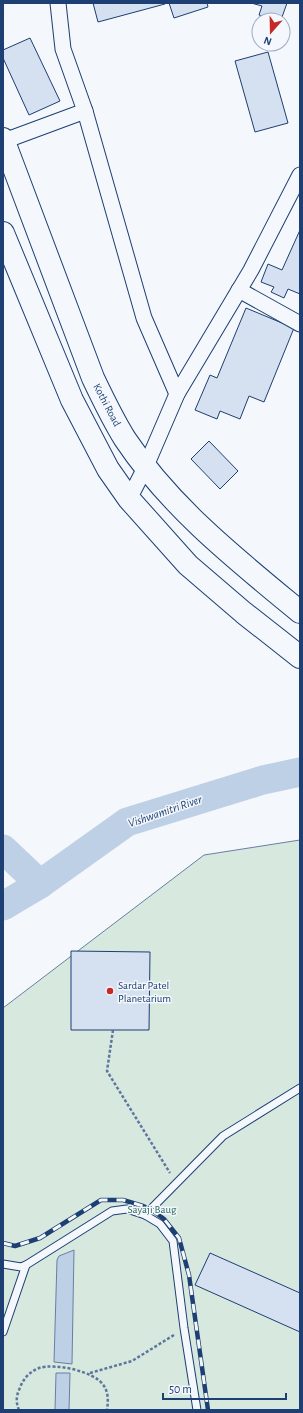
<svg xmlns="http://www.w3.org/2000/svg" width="303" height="1413" font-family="'Alegreya Sans',sans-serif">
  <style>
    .green { fill: #d7e8df; stroke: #687fa3 }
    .water { fill: #bed0e5; stroke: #687fa3 }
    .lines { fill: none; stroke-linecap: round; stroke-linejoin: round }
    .river { stroke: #bed0e5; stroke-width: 29 }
    .building { fill: #d5e0f0; stroke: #1d3f73 }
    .lane-casing { stroke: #1d3f73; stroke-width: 9 }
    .street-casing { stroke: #1d3f73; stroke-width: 17 }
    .primary-casing { stroke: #1d3f73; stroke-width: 24 }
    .path { stroke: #5e769c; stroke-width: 2.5; stroke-dasharray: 3 2; stroke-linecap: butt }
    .lane { stroke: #f4f7fb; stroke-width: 7 }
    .street { stroke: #f4f7fb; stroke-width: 15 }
    .primary { stroke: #f4f7fb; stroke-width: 22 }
    .rail-casing { stroke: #1d3f73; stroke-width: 4.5 }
    .rail { stroke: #f4f7fb; stroke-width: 3; stroke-dasharray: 9; stroke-linecap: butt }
    .poi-dot { fill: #c62828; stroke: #f4f7fb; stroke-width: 1.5 }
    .labels { text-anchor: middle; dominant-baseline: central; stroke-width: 3; stroke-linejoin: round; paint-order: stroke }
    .street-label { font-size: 11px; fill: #1d3f73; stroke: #f4f7fb }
    .poi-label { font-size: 11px; fill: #1d3f73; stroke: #f4f7fb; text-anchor: start }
    .park-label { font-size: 11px; fill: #2c6c60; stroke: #f4f7fb }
    .water-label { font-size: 12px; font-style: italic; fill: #1d3f73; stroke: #f4f7fb }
  </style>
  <rect width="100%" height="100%" fill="#f4f7fb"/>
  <path class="green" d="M 300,840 L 300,1410 L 3,1410 L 3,1008 L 204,855 Z"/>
  <g class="water">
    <path d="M 74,1250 L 72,1364 L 54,1362 L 57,1260 L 59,1256 Z"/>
    <path d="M 56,1373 L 70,1373 L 69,1410 L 55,1410 Z"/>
  </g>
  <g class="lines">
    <g class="river">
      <path d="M 3,849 L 40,884"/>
      <path d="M 3,906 L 40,884 L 127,822 L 263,780 L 300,772"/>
    </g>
  </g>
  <g class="building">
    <path d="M 93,3 L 165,3 L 165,4 L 98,22 Z"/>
    <path d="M 169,3 L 207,3 L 208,7 L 174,18 Z"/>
    <path d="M 251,3 L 287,3 L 281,20 L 273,20 L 259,15 L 262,6 Z"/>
    <path d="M 30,38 L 60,101 L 29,115 L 3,58 L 3,50 Z"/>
    <path d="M 268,52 L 288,123 L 255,132 L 235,61 Z"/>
    <path d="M 300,230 L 300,294 L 288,289 L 284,298 L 271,292 L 274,287 L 261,282 L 268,264 L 282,270 Z"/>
    <path d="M 246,308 L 294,328 L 264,402 L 249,396 L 240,419 L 220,411 L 217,419 L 195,410 L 210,375 L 217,378 Z"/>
    <path d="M 209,441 L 238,471 L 220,489 L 191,459 Z"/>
    <path d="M 71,951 L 150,952 L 149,1030 L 71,1030 Z"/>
    <path d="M 210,1253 L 300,1293 L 300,1332 L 195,1285 Z"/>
  </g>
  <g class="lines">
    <g class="lane-casing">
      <g id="lane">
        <path d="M 145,1215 L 160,1224 L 173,1241 L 184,1328 L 197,1410"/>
        <path d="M 3,1264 L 21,1267 L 26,1265 L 112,1211 L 127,1209 L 145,1215 L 223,1136 L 300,1088"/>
        <path d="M 3,1332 L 26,1265"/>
      </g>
    </g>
    <g class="street-casing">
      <g id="street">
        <path d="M 85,111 L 144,318 L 177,394"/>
        <path d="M 4,141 L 85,111 L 63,49 L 58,3"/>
        <path d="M 239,290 L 300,324"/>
        <path d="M 129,499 L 146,466 L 177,394 L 251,270 L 300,175"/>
      </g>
    </g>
    <g class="primary-casing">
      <g id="primary">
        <path d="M 3,139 L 93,378 C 103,399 113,420 125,439 C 171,508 237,560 300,612"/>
        <path d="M 3,233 L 72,400 L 108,469 L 129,499 L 188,565 L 244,613 L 300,657"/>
      </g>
    </g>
    <g class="path">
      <path d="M 113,1030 L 107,1071 L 170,1173"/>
      <path d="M 90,1373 L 132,1361 L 174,1335"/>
      <path d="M 19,1410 C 16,1403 16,1397 19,1390 C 23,1379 29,1372 39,1368 C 55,1363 95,1371 104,1386 C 109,1394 108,1402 107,1410"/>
    </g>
    <use href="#lane" class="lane"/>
    <use href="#street" class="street"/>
    <use href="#primary" class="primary"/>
    <g class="rail-casing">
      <path id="rail" d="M 3,1243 L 15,1246 L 40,1238 L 101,1200 L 123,1200 L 143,1206 L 151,1209 L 164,1219 L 179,1238 L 189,1275 L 208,1410"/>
    </g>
    <use href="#rail" class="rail"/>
  </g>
  <circle class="poi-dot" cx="110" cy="991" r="4"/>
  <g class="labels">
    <g class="street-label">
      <text transform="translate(107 405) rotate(62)">Kothi Road</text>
    </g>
    <g class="poi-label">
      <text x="118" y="985">Sardar Patel<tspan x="118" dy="13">Planetarium</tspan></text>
    </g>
    <g class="park-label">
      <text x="152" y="1209">Sayaji Baug</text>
    </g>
    <g class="water-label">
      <text transform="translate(165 811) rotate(-19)">Vishwamitri River</text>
    </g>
  </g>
  <rect width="303" height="1413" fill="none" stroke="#1d3f73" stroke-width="8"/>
  <g transform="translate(271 32) rotate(200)"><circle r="19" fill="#f4f7fb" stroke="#9eadc5"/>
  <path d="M0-3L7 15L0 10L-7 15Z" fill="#c62828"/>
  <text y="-6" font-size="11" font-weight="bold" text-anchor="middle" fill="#1d3f73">N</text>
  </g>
  <path d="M163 1393v6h123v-6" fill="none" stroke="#1d3f73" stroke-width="2"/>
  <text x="169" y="1393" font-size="12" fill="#1d3f73" stroke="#f4f7fb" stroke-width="3" paint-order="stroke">50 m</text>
</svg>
